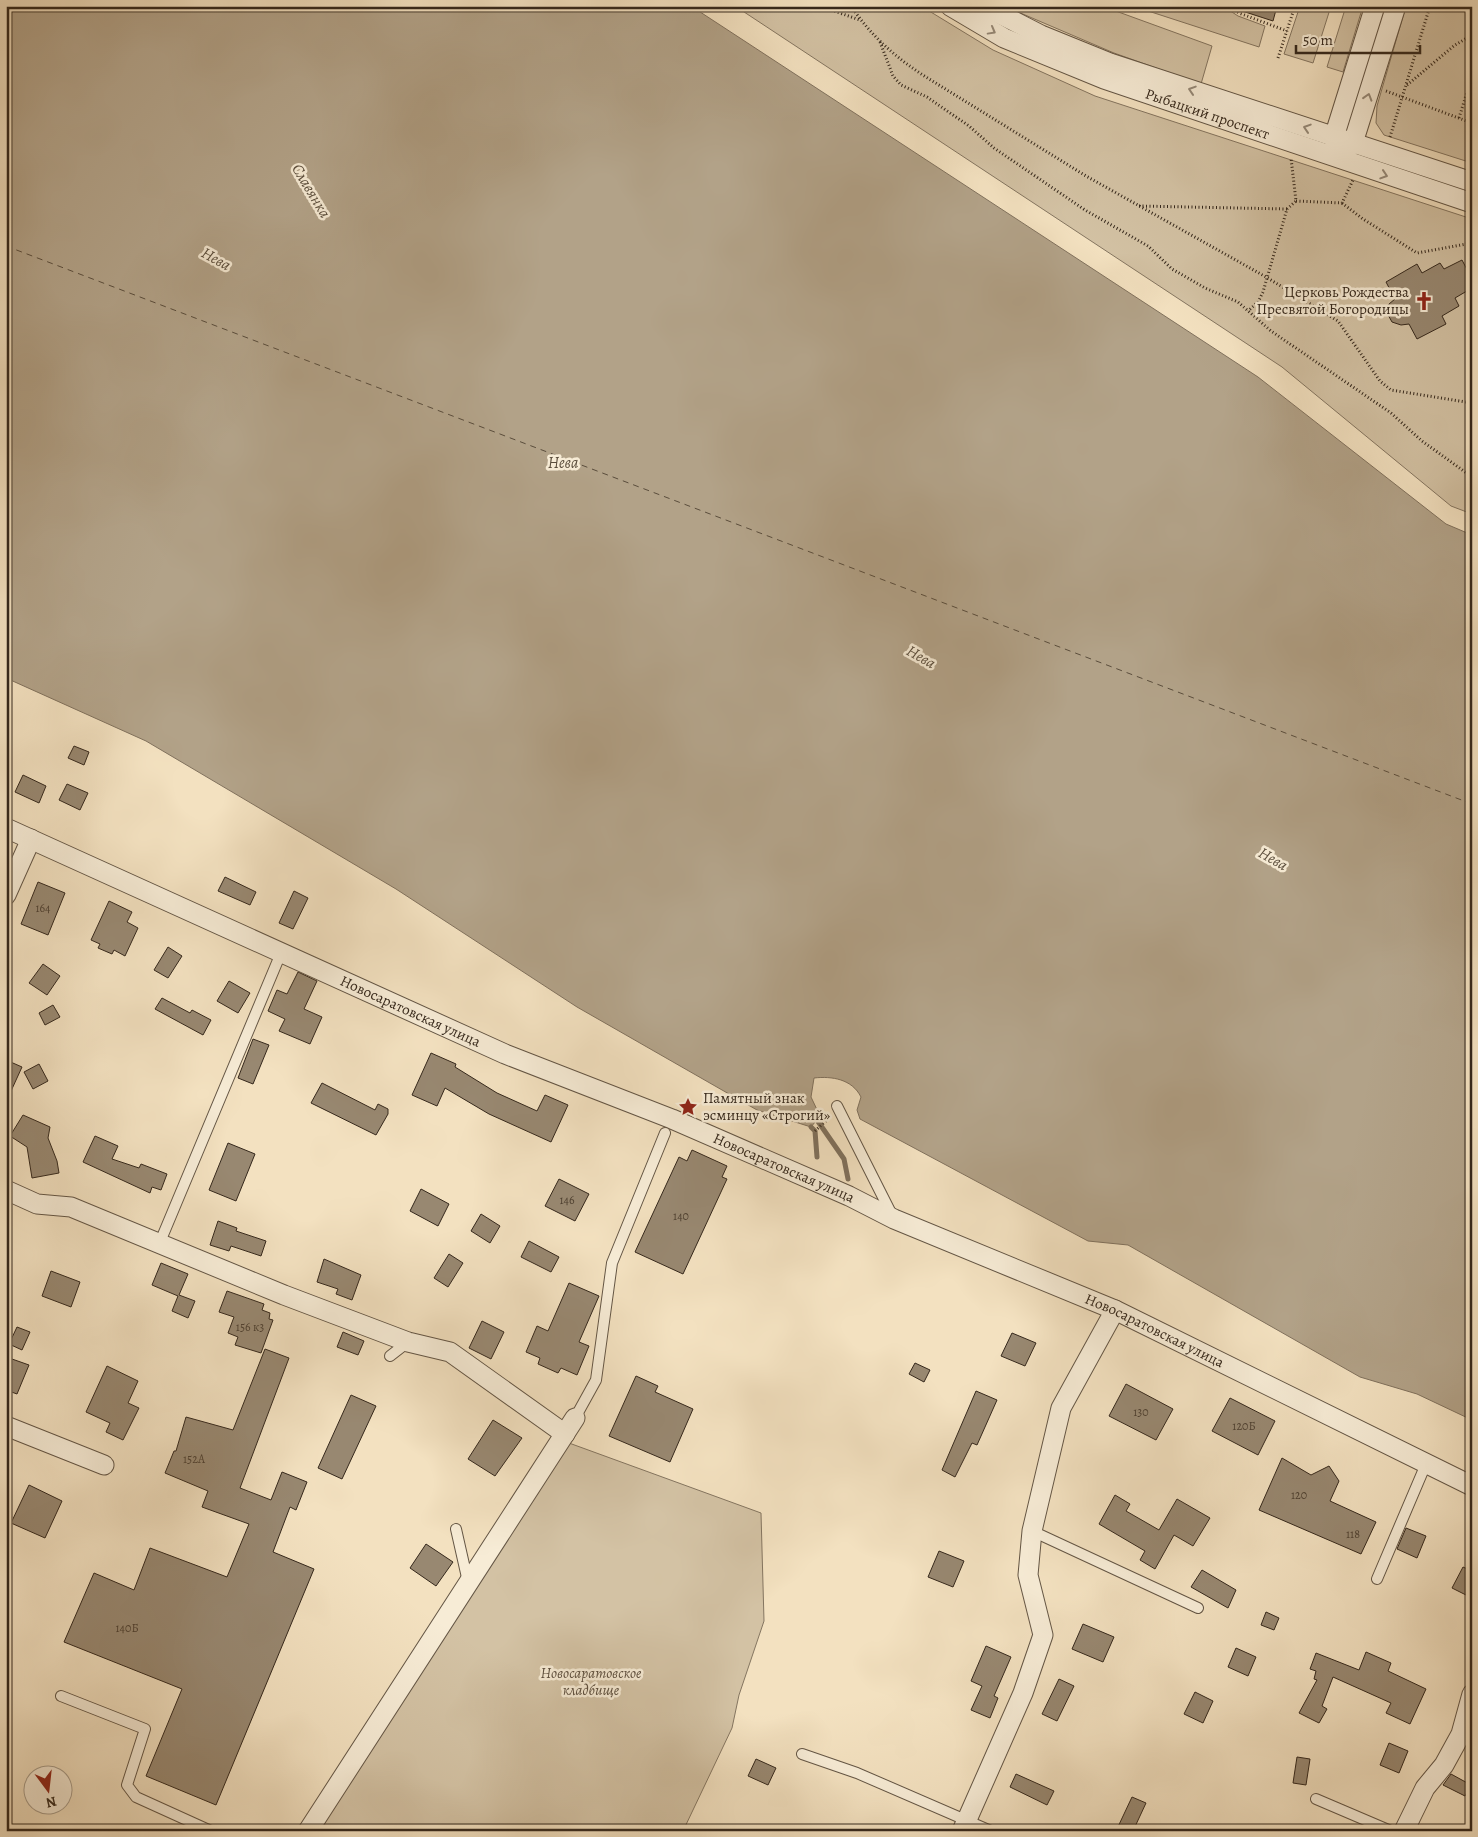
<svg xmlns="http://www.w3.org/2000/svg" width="1478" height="1837" font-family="Alegreya,serif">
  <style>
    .green { fill: #d3c2a4; stroke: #847560 }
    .water { fill: #b2a288; stroke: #80715d }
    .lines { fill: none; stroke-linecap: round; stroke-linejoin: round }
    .stream { stroke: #80715d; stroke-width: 5 }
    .ferry { stroke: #5a4d3c; stroke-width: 1; stroke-dasharray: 6 5; stroke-linecap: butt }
    .building { fill: #988871; stroke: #35281c }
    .lane-casing { stroke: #645645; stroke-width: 12 }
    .street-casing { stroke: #645645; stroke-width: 21 }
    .path { stroke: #35281c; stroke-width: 3; stroke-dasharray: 1 2.5; stroke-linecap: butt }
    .lane { stroke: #f7ecd6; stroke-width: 10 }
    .street { stroke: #f7ecd6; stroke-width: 19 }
    .oneway { stroke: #968a79 }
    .labels { text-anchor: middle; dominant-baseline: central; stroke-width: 5; stroke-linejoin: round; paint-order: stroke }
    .number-label { font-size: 12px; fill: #4e4031 }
    .street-label { font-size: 15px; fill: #35281c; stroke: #f7ecd6 }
    .poi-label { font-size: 15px; fill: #35281c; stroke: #f7ecd6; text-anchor: end }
    .park-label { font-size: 15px; font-style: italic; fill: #5c4e3e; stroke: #f7ecd6 }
    .water-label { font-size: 16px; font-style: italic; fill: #5a4d3c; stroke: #f7ecd6 }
  </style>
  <rect width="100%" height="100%" fill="#f3e1c0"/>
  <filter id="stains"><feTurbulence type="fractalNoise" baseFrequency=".004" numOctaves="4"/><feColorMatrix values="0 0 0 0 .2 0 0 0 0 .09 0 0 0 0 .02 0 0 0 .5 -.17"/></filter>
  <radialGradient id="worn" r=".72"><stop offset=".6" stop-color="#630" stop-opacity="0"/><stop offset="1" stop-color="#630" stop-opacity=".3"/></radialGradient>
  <g class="green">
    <path d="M 735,6 L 921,6 L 993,50 L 1095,96 L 1472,219 L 1472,514 L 1451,506 L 1282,367 Z"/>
    <path d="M 1004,6 L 1102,6 L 1212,46 L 1201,84 L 1114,53 Z"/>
    <path d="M 1143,6 L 1223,6 L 1238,16 L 1265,26 L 1259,47 L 1142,9 Z"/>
    <path d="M 1300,6 L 1331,6 L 1313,63 L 1284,54 Z"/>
    <path d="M 1346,6 L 1363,6 L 1343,72 L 1327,67 Z"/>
    <path d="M 1406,6 L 1472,6 L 1472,163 L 1384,135 L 1376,123 L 1377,106 Z"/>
    <path d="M 569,1443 L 761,1513 L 764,1621 L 739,1695 L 732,1728 L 683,1831 L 318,1831 Z"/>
  </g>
  <path class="water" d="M 6,6 L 691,6 L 1258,377 L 1446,524 L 1472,535 L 1472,1420 L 1417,1394 L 1360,1377 L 1128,1245 L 1088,1241 L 860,1119 L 857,1110 L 861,1097 C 852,1079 832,1076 814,1078 L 811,1097 L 820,1116 L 811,1127 L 757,1110 L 577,1007 L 396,889 L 146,741 L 6,678 Z"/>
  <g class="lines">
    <g class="stream">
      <path d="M 817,1120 L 844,1159 L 848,1179"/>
      <path d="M 811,1127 L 815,1131 L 817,1157"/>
    </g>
    <path class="ferry" d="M 6,246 L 1472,804"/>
  </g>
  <g class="building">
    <path d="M 1237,6 L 1277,6 L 1273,21 L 1236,9 Z"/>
    <path d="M 1462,260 L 1472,279 L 1472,288 L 1455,298 L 1459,306 L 1442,316 L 1446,324 L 1417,339 L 1409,324 L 1401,325 L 1392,322 L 1387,313 L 1389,304 L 1395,299 L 1386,282 L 1417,264 L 1422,273 L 1440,263 L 1444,269 Z"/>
    <path d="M 74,746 L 89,752 L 84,765 L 68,758 Z"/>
    <path d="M 23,775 L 46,786 L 39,803 L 15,792 Z"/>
    <path d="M 67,784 L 88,793 L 80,810 L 59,800 Z"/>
    <path d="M 225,877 L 256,892 L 250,905 L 218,891 Z"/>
    <path d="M 38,882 L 65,893 L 48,935 L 21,924 Z"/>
    <path d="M 294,891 L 308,898 L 293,929 L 279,923 Z"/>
    <path d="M 109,901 L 132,912 L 127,922 L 138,928 L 125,956 L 114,950 L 112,954 L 98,948 L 100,944 L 91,940 Z"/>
    <path d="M 168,947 L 182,956 L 168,978 L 154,970 Z"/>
    <path d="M 43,964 L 60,976 L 47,995 L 29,983 Z"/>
    <path d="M 298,972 L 317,981 L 304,1009 L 322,1017 L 310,1044 L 279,1031 L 285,1019 L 268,1011 L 277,990 L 287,994 Z"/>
    <path d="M 229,981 L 250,993 L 238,1013 L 217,1001 Z"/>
    <path d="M 162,998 L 190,1013 L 192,1010 L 211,1020 L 203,1035 L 155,1009 Z"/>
    <path d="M 53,1005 L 60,1017 L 45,1025 L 39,1013 Z"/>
    <path d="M 253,1039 L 269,1045 L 253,1084 L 238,1078 Z"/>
    <path d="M 431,1053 L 456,1064 L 455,1067 L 497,1093 L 537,1111 L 545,1095 L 568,1105 L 551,1142 L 489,1114 L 445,1088 L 437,1106 L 412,1095 Z"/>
    <path d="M 6,1060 L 22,1067 L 6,1102 Z"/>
    <path d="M 39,1064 L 48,1081 L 33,1089 L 24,1072 Z"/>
    <path d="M 322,1083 L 375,1110 L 378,1104 L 388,1109 L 388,1114 L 376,1135 L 311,1103 Z"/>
    <path d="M 23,1115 L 50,1127 L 48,1138 L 57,1161 L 59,1173 L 32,1178 L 27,1147 L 10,1136 Z"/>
    <path d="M 95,1136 L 118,1146 L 112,1159 L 139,1168 L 141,1164 L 167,1174 L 161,1190 L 152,1187 L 150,1193 L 83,1162 Z"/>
    <path d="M 228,1143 L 255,1154 L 236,1201 L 209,1190 Z"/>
    <path d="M 692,1150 L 727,1166 L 722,1177 L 727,1179 L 683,1274 L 635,1252 L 679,1157 L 687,1161 Z"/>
    <path d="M 559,1179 L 589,1194 L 575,1221 L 545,1206 Z"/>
    <path d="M 421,1189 L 449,1204 L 438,1226 L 410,1211 Z"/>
    <path d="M 481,1214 L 500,1226 L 490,1243 L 471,1231 Z"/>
    <path d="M 218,1221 L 237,1228 L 236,1231 L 266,1241 L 261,1256 L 231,1246 L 229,1251 L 210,1245 Z"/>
    <path d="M 529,1241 L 559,1257 L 551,1272 L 521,1257 Z"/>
    <path d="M 449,1254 L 463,1263 L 448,1287 L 434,1278 Z"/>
    <path d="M 324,1259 L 361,1275 L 352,1300 L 336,1294 L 338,1289 L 317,1282 Z"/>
    <path d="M 161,1263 L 188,1274 L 179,1295 L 195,1301 L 188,1318 L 172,1311 L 178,1296 L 152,1285 Z"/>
    <path d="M 51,1271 L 80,1282 L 71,1307 L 42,1296 Z"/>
    <path d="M 569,1283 L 599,1296 L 579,1342 L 589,1346 L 577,1375 L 561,1368 L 558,1373 L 538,1364 L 540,1358 L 526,1352 L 537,1326 L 548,1331 Z"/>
    <path d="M 227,1291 L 264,1304 L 262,1310 L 270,1313 L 269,1319 L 273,1320 L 261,1353 L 235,1345 L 238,1337 L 228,1333 L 234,1317 L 219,1312 Z"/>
    <path d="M 482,1321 L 504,1332 L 491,1359 L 469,1348 Z"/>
    <path d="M 17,1327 L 30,1332 L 22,1350 L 9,1344 Z"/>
    <path d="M 343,1332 L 364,1341 L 358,1355 L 337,1347 Z"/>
    <path d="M 1012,1333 L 1036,1343 L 1025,1366 L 1001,1356 Z"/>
    <path d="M 265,1349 L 289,1358 L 240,1488 L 271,1500 L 282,1472 L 307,1482 L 296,1510 L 290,1507 L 273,1552 L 314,1569 L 216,1805 L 146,1776 L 182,1689 L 64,1642 L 94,1573 L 134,1590 L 150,1548 L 227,1577 L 249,1524 L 202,1507 L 208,1491 L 165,1473 L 174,1451 L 176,1451 L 186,1417 L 233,1430 Z"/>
    <path d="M 12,1359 L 29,1365 L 17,1394 L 6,1390 L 6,1374 Z"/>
    <path d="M 915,1363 L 930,1370 L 924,1382 L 909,1374 Z"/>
    <path d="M 107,1366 L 138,1381 L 128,1403 L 139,1408 L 123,1440 L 106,1432 L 110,1423 L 86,1412 Z"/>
    <path d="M 636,1376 L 658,1386 L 655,1392 L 693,1409 L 670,1462 L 609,1436 Z"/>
    <path d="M 1126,1384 L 1173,1409 L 1156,1440 L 1109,1416 Z"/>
    <path d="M 976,1391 L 997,1400 L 977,1445 L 972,1443 L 955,1477 L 942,1470 Z"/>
    <path d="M 351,1395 L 376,1406 L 342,1479 L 318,1468 Z"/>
    <path d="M 1230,1398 L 1275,1421 L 1258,1455 L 1212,1431 Z"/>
    <path d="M 493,1420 L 522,1438 L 495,1476 L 468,1459 Z"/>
    <path d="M 1282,1458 L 1311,1475 L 1329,1466 L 1339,1481 L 1330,1501 L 1376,1522 L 1361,1554 L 1259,1510 Z"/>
    <path d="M 29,1485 L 62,1501 L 45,1538 L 11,1523 Z"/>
    <path d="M 1115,1495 L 1130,1504 L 1126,1511 L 1159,1530 L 1177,1499 L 1210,1518 L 1193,1546 L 1174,1535 L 1155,1569 L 1140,1560 L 1145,1551 L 1099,1524 Z"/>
    <path d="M 1406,1528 L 1426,1536 L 1417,1558 L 1397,1549 Z"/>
    <path d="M 426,1544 L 453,1562 L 436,1586 L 410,1568 Z"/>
    <path d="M 939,1551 L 964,1561 L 953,1587 L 928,1577 Z"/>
    <path d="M 1463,1567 L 1472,1571 L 1472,1598 L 1452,1588 Z"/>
    <path d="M 1202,1570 L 1236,1590 L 1228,1608 L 1191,1587 Z"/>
    <path d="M 1266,1612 L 1279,1618 L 1274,1630 L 1261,1625 Z"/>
    <path d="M 1083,1624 L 1114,1637 L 1103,1662 L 1072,1649 Z"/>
    <path d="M 986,1646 L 1011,1657 L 994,1696 L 998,1698 L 990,1718 L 971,1710 L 982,1686 L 971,1681 Z"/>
    <path d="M 1236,1648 L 1256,1657 L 1248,1676 L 1228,1667 Z"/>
    <path d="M 1366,1652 L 1391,1663 L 1388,1671 L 1426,1689 L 1410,1724 L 1386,1713 L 1391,1703 L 1333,1677 L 1322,1706 L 1327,1709 L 1319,1723 L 1299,1713 L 1317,1680 L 1314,1679 L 1316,1671 L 1310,1669 L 1316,1653 L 1359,1670 Z"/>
    <path d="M 1059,1679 L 1074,1686 L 1057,1721 L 1042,1714 Z"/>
    <path d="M 1195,1692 L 1213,1701 L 1203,1723 L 1184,1714 Z"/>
    <path d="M 1389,1743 L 1408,1751 L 1399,1773 L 1380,1765 Z"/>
    <path d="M 1297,1757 L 1310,1759 L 1306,1785 L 1293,1783 Z"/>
    <path d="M 756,1759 L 776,1768 L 768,1785 L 748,1776 Z"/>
    <path d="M 1016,1774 L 1054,1791 L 1047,1805 L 1010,1787 Z"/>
    <path d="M 1451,1774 L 1471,1785 L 1465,1796 L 1443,1785 Z"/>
    <path d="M 1132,1797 L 1146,1803 L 1133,1831 L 1116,1831 Z"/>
  </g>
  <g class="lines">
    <g class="lane-casing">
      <g id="lane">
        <path d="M 837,1106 L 892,1215"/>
        <path d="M 160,1242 L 281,953"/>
        <path d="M 390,1356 L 408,1342"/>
        <path d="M 575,1418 L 596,1380 L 612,1263 L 665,1133"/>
        <path d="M 456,1529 L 468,1582"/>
        <path d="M 1032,1531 L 1198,1608"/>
        <path d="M 1377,1579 L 1426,1464"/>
        <path d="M 61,1696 L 145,1729 L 127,1785 L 136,1797 L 211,1831"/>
        <path d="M 802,1754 L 857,1773 L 991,1831"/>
        <path d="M 1316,1799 L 1391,1831"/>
      </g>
    </g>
    <g class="street-casing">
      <g id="street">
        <path id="s1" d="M 950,6 L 1004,38 L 1104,79 L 1472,203"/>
        <path d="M 984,6 L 1041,35 L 1110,63 L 1472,182"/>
        <path d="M 1336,149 L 1334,137 L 1375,6"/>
        <path d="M 1344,152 L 1353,143 L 1396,6"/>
        <path id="s2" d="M 6,828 L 505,1054 L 672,1119 L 849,1196 L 894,1219 L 1115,1310 L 1472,1486"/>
        <path d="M 6,895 L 31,839"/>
        <path d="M 6,1190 L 37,1204 L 71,1207 L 284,1295 L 408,1342 L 450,1352 L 565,1434"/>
        <path d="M 6,1426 L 104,1465"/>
        <path d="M 308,1831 L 575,1418"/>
        <path d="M 962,1831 L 1023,1693 L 1043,1635 L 1028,1575 L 1032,1531 L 1061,1408 L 1115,1310"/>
        <path d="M 1404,1831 L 1425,1788 L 1444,1765 L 1461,1734 L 1472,1694"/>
      </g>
    </g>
    <g class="path">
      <path d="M 830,6 L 834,11 L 860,20"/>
      <path d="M 851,6 C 871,36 896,58 926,77 L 1086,176 L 1266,277 L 1338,321 L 1380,381 L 1391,390 L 1472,403"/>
      <path d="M 1229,6 L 1239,13 L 1287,31"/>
      <path d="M 1134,12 L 1136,6"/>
      <path d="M 880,42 L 893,76 L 901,85 L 927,97 L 969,126 L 994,148 L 1085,210 L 1148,246 L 1172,269 L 1205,288 L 1238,302 L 1271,331 L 1391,413 L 1422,441 L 1472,477"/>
      <path d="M 1278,58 L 1295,6"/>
      <path d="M 1407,85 L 1455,45 L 1472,35"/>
      <path d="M 1386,91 L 1472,123"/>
      <path d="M 1459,118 L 1472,76"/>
      <path d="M 1390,137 L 1430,6"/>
      <path d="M 1296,201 L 1342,203 L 1353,180"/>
      <path d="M 1342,203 L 1363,219 L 1417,253 L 1472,243"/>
      <path d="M 1139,206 L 1287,209 L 1263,292 L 1258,302 L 1248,311"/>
      <path d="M 1287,209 L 1296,201 L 1291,158"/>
      <path d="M 815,1131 L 829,1118"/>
    </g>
    <use href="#lane" class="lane"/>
    <use href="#street" class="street"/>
  </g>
  <defs><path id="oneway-chevron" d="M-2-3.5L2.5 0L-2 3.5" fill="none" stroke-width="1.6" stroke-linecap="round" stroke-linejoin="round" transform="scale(1.25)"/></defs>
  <g class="oneway">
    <use href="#oneway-chevron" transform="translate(992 31) rotate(29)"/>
    <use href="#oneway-chevron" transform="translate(1192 90) rotate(-162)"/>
    <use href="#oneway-chevron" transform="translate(1368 97) rotate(-73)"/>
    <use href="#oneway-chevron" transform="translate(1307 128) rotate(-162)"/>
    <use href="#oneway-chevron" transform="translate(1384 175) rotate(18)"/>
  </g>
  <defs>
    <g id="church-bare" transform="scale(1.5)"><path d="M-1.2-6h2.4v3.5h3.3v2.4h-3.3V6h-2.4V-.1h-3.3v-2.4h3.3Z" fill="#8f2418" stroke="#f7ecd6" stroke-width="2.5" paint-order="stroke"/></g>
    <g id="sight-bare" transform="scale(1.5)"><path d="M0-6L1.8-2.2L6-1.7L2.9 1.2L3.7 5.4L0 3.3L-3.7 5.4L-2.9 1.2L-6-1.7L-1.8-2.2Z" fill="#8f2418" stroke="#f7ecd6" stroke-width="2.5" paint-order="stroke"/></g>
  </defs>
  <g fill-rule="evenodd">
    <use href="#church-bare" x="1424" y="301"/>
    <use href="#sight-bare" x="688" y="1107"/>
  </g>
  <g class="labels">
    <g class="number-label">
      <text x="43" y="908">164</text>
      <text x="567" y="1200">146</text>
      <text x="681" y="1216">140</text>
      <text x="250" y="1327">156 к3</text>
      <text x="1141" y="1412">130</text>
      <text x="1244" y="1426">120Б</text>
      <text x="194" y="1459">152А</text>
      <text x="1299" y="1495">120</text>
      <text x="1353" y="1534">118</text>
      <text x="127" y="1628">140Б</text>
    </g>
    <g class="street-label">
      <text stroke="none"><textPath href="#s1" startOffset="280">Рыбацкий проспект</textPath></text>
      <text stroke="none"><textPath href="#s2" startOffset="444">Новосаратовская улица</textPath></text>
      <text stroke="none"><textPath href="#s2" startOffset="849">Новосаратовская улица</textPath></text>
      <text stroke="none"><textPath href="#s2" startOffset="1254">Новосаратовская улица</textPath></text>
    </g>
    <g class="poi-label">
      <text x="1409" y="292">Церковь Рождества<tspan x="1409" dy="17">Пресвятой Богородицы</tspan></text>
      <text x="703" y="1098" text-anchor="start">Памятный знак<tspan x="703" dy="17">эсминцу «Строгий»</tspan></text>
    </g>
    <g class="park-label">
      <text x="591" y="1673">Новосаратовское<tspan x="591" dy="17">кладбище</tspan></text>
    </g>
    <g class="water-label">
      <text transform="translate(311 191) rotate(59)">Славянка</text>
      <text transform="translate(216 259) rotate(29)">Нева</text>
      <text x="563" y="463">Нева</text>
      <text transform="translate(921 657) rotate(30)">Нева</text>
      <text transform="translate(1273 859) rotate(30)">Нева</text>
    </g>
  </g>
  <rect width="1478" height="1837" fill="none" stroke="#f3e1c0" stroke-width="25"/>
  <rect x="8" y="8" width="1463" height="1822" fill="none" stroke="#35281c" stroke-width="2.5"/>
  <rect x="12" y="12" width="1453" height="1812" fill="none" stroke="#35281c"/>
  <g transform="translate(48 1790) rotate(165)"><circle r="24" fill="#f7ecd6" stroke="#a99e8c"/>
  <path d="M0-4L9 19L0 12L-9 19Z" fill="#8f2418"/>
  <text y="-8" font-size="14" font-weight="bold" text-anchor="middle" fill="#35281c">N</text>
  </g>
  <path d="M1296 45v8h124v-8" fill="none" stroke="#35281c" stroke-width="2.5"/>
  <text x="1303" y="45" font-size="15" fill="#35281c" stroke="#f7ecd6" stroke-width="4" paint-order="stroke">50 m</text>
  <rect width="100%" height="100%" filter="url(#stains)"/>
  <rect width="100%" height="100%" fill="url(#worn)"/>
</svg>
